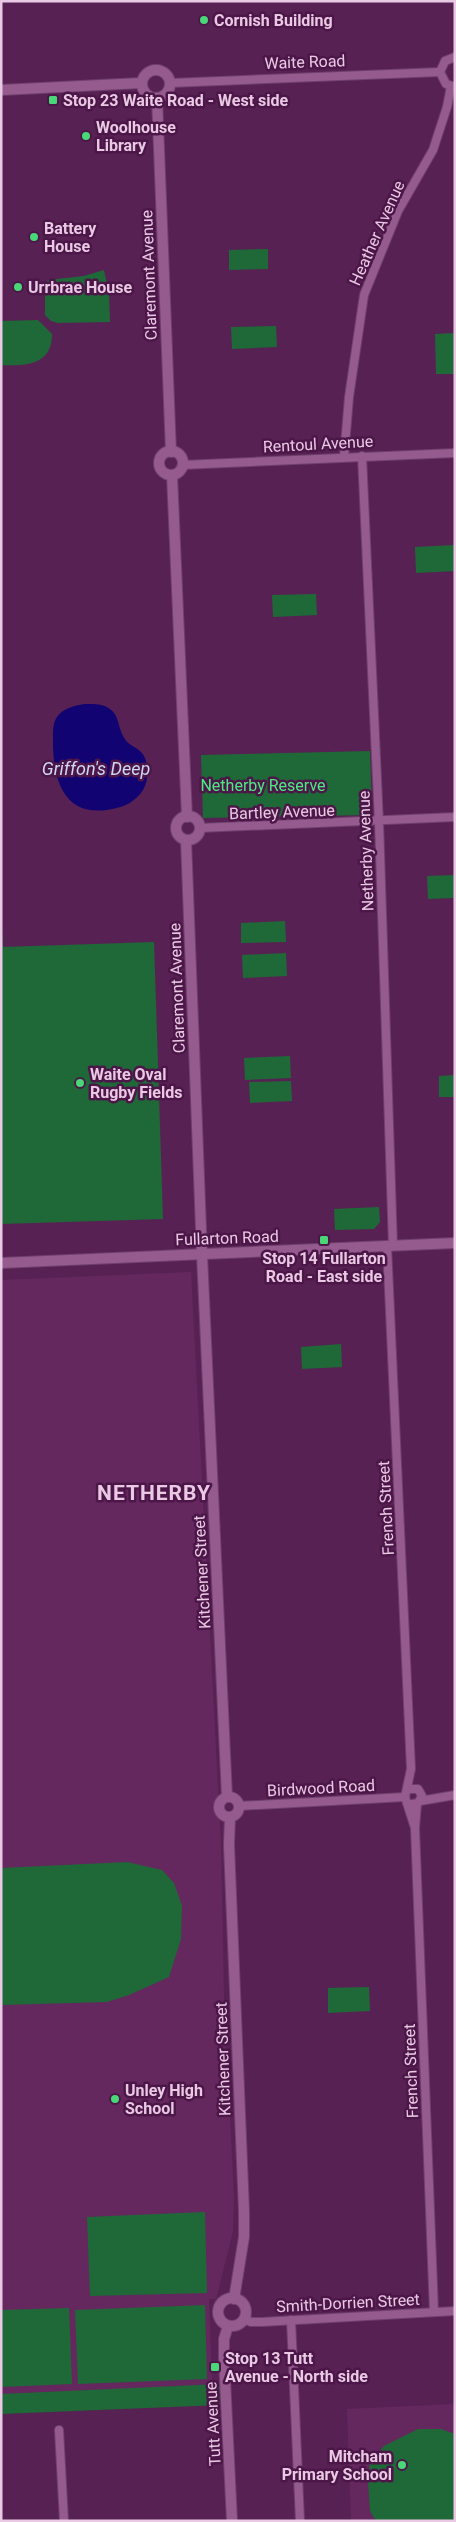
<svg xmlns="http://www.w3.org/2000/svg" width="456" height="2522" font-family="Roboto,sans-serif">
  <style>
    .built { fill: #64285f }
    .green { fill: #1e6937 }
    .water { fill: #120373 }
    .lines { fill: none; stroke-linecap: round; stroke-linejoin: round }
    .street-casing { stroke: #70406c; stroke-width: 10 }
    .secondary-casing { stroke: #70406c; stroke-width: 12 }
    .street { stroke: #955b8f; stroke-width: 8 }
    .secondary { stroke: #955b8f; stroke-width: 10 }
    .poi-dot { fill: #49d778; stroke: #4c1748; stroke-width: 2 }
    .labels { text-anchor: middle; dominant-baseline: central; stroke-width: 5; stroke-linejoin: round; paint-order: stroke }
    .poi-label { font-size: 16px; font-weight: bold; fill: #eac9e5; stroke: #4c1748; text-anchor: start }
    .street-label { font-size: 16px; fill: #eac9e5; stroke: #4c1748 }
    .park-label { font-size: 16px; fill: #4beb82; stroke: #4c1748 }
    .water-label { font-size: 18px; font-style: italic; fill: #ced7f3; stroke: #4c1748 }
    .district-label { font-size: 21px; font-weight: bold; letter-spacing: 1px; fill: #eac9e5; stroke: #4c1748 }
  </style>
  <rect width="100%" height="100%" fill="#572253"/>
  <g class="built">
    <path d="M 191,1272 L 221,1845 L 224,2000 L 234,2197 L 233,2231 L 216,2299 L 209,2299 L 212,2385 L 1,2395 L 1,1280 Z"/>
    <path d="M 455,2404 L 455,2521 L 351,2521 L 347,2409 Z"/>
  </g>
  <g class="green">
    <path d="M 268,249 L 268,269 L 229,270 L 229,250 Z"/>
    <path d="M 104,270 L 109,294 L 110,322 L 58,323 L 51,321 L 45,315 L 45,285 L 48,280 L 84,276 Z"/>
    <path d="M 38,320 L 52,334 C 52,365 26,366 1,365 L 1,321 Z"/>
    <path d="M 276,326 L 277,347 L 232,349 L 231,327 Z"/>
    <path d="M 455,333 L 455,374 L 436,374 L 435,334 Z"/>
    <path d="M 455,545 L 455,571 L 416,573 L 415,547 Z"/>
    <path d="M 316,594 L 317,615 L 273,617 L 272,595 Z"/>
    <path d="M 370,751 L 372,815 L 203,818 L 201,755 Z"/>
    <path d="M 455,875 L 455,898 L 428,899 L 427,876 Z"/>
    <path d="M 1,909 L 3,947 L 154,942 L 163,1219 L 1,1224 Z"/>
    <path d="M 285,921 L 286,942 L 241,943 L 241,923 Z"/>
    <path d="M 286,953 L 287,976 L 243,978 L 242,955 Z"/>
    <path d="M 290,1056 L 291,1078 L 245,1080 L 244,1058 Z"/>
    <path d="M 455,1075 L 455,1097 L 439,1097 L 439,1076 Z"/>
    <path d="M 291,1081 L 292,1101 L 250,1103 L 249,1082 Z"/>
    <path d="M 379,1207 L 380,1222 L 374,1229 L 335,1230 L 334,1209 Z"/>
    <path d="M 341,1344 L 342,1367 L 302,1369 L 301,1347 Z"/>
    <path d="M 127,1862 L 162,1870 L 174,1883 L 182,1906 L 181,1939 L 169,1977 L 129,1995 L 107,2002 L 1,2005 L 1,1868 Z"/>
    <path d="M 369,1987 L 370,2011 L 328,2013 L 328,1988 Z"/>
    <path d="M 205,2212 L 207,2293 L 90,2296 L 87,2217 Z"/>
    <path d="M 205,2305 L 207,2379 L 78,2384 L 75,2310 Z"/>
    <path d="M 69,2308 L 72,2384 L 1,2387 L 1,2310 Z"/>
    <path d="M 220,2384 L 220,2405 L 1,2414 L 1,2394 Z"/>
    <path d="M 418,2429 L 441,2429 L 455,2434 L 455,2521 L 376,2521 L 370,2511 L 368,2481 L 370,2463 L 384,2446 Z"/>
  </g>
  <path class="water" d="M 84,704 C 93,704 102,703 110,709 C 119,715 118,727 123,736 C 128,746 136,746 142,753 C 149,761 149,781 143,790 C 136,801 125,807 112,809 C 65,819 53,781 53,743 C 53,735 52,724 57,717 C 63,708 74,706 84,704 Z"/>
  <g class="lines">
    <g class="street-casing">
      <g id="street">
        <path d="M 455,57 L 445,61 L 440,72 L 446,84 L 455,87"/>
        <path d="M 171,83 L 440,72"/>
        <path d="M 362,456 L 379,822 L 393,1246"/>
        <path d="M 344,457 L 349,397 L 364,295 L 398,211 L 433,150 L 447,107 L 451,86"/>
        <path d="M 182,465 L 455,453"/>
        <path d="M 199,828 L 455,817"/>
        <path d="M 387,1246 L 411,1769 L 405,1797 L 415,1828"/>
        <path d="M 408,1789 L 418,1789 L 422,1796 L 418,1803 L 412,1804"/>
        <path d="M 420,1801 L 455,1795"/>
        <path d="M 417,1804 L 415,1828 L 434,2312"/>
        <path d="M 239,1806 L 405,1797"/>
        <path d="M 244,2319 L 251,2322 L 262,2322 L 455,2311"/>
        <path d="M 291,2320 L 300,2521"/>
        <path d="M 59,2430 L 64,2521"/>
      </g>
    </g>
    <g class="secondary-casing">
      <g id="secondary">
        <circle cx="156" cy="84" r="14"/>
        <path d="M 1,90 L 141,83"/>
        <path d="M 157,98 L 171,452"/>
        <circle cx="171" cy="463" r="12"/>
        <path d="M 172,475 L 187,817"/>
        <circle cx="188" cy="828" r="12"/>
        <path d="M 186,840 L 202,1255 L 227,1797"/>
        <path d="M 1,1263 L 455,1243"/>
        <circle cx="229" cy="1807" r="10"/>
        <path d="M 230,1817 L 229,1845 L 244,2211 L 244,2237 L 234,2299"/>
        <circle cx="232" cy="2312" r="14"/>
        <path d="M 228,2326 L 224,2339 L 224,2359 L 232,2521"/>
      </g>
    </g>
    <use href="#street" class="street"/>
    <use href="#secondary" class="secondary"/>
  </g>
  <g class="poi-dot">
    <circle cx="204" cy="20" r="5"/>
    <rect x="48" y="95" width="10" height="10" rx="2.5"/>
    <circle cx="86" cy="136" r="5"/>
    <circle cx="34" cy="237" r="5"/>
    <circle cx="18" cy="287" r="5"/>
    <circle cx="80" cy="1083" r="5"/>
    <rect x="319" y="1235" width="10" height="10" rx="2.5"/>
    <circle cx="115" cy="2099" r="5"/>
    <rect x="210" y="2362" width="10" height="10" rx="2.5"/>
    <circle cx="402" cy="2465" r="5"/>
  </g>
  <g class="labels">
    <g class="poi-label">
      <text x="214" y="20">Cornish Building</text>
      <text x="63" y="100">Stop 23 Waite Road - West side</text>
      <text x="96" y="127">Woolhouse<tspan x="96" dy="18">Library</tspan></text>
      <text x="44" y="228">Battery<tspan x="44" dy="18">House</tspan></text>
      <text x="28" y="287">Urrbrae House</text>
      <text x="90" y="1074">Waite Oval<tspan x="90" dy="18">Rugby Fields</tspan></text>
      <text x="324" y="1258" text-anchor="middle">Stop 14 Fullarton<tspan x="324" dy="18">Road - East side</tspan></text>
      <text x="125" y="2090">Unley High<tspan x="125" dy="18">School</tspan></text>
      <text x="225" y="2358">Stop 13 Tutt<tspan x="225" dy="18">Avenue - North side</tspan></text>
      <text x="392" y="2456" text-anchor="end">Mitcham<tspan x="392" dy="18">Primary School</tspan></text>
    </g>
    <g class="street-label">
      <text transform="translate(305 62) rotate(-2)">Waite Road</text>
      <text transform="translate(377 233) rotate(-66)">Heather Avenue</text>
      <text transform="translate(149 275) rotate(-92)">Claremont Avenue</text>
      <text transform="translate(318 444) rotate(-3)">Rentoul Avenue</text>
      <text transform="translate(282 812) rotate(-2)">Bartley Avenue</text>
      <text transform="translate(366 851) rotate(-92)">Netherby Avenue</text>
      <text transform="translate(177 988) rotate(-92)">Claremont Avenue</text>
      <text transform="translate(227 1238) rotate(-2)">Fullarton Road</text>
      <text transform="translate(386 1508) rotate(-93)">French Street</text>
      <text transform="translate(202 1572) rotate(-93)">Kitchener Street</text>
      <text transform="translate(321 1788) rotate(-3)">Birdwood Road</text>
      <text transform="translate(223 2059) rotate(-92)">Kitchener Street</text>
      <text transform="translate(411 2071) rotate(-92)">French Street</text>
      <text transform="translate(348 2303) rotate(-3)">Smith-Dorrien Street</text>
      <text transform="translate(213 2424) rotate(-93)">Tutt Avenue</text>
    </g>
    <g class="park-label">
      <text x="263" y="785">Netherby Reserve</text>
    </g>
    <g class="water-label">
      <text x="96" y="768">Griffon's Deep</text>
    </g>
    <g class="district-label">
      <text x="154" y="1493">NETHERBY</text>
    </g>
  </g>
  <rect width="456" height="2522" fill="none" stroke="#eac9e5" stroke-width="5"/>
</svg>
